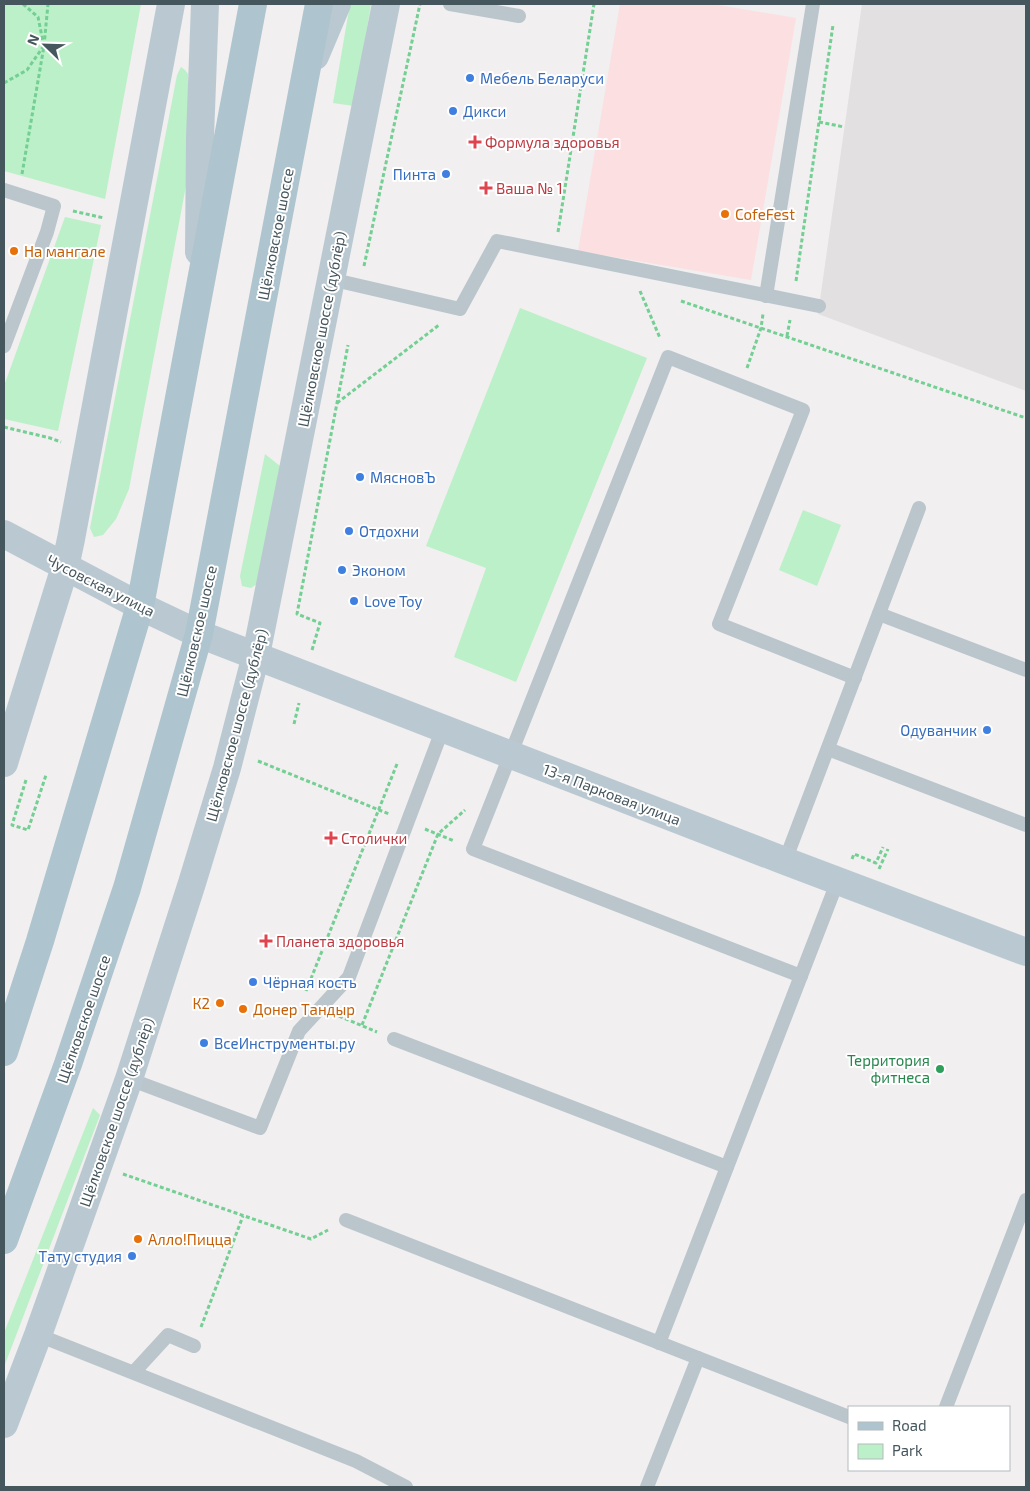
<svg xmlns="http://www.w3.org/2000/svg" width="1030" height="1491" font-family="'Exo 2',sans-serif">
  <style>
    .education { fill: #e3e0e1 }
    .medical { fill: #fcdfe1 }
    .green { fill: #bcf0c8 }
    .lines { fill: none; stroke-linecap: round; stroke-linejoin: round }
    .path { stroke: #73cf93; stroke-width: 3; stroke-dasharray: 4 2.5; stroke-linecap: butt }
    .lane { stroke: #bac6cc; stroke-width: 14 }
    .secondary { stroke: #bac9d1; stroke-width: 28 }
    .primary { stroke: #aec4ce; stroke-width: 28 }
    .shop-dot { fill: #3f7fe0; stroke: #fff; stroke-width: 2 }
    .health-dot { fill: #e0444e; stroke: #fff; stroke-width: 2 }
    .food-dot { fill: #e8710a; stroke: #fff; stroke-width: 2 }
    .leisure-dot { fill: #2e9e5b; stroke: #fff; stroke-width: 2 }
    .labels { text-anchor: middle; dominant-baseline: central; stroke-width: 4; stroke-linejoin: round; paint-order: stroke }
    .shop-label { font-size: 15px; fill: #366cbe; stroke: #fff; text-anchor: start }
    .health-label { font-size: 15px; fill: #be3a42; stroke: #fff; text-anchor: start }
    .food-label { font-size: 15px; fill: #c56008; stroke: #fff; text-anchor: start }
    .street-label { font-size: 15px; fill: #46565d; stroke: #fff }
    .leisure-label { font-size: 15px; fill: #27864d; stroke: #fff; text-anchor: end }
  </style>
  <rect width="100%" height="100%" fill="#f1efef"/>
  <path class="education" d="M 862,4 L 1026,4 L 1026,391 L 818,314 Z"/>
  <path class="medical" d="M 620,4 L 712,4 L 796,18 L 751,280 L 578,251 Z"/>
  <g class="green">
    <path d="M 4,4 L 141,4 L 105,199 L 4,171 Z"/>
    <path d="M 350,4 L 371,4 L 354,106 L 333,103 Z"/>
    <path d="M 181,67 L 185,70 L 188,74 L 188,175 L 129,489 L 116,519 L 103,535 L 94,537 L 90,528 L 177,75 Z"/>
    <path d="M 65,217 L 101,225 L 58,431 L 4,419 L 4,386 Z"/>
    <path d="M 520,308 L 647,358 L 516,682 L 454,657 L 486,568 L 426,546 Z"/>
    <path d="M 265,454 L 280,466 L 261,581 L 251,588 L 242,586 L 240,576 Z"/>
    <path d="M 803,510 L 841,525 L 817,586 L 779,570 Z"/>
    <path d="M 93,1108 L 100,1115 L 4,1367 L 4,1333 Z"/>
  </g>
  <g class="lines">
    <g class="path">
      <path d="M 23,4 L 38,17 L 43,42"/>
      <path d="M 4,83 L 27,70 L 43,47"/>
      <path d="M 819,122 L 844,127"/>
      <path d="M 22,174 L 44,46 L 48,4"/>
      <path d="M 73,211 L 104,218"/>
      <path d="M 558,232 L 594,4"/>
      <path d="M 364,266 L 420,4"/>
      <path d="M 796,281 L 833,25"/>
      <path d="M 640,291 L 660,338"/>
      <path d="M 681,301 L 1026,418"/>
      <path d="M 787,336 L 790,320"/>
      <path d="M 747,368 L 761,328 L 763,314"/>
      <path d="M 337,403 L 439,325"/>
      <path d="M 4,427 L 50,438 L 61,442"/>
      <path d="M 312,650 L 320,623 L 297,614 L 348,345"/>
      <path d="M 294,724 L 299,703"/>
      <path d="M 258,761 L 389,814"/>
      <path d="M 26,780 L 12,825 L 28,830 L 46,775"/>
      <path d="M 425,829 L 454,841"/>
      <path d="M 852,859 L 854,854 L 876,863 L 883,847"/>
      <path d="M 879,869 L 888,849"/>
      <path d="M 306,991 L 397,764"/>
      <path d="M 339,1016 L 377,1032"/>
      <path d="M 362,1025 L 438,834 L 465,810"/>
      <path d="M 123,1174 L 311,1239 L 328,1230"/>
      <path d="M 201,1327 L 243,1216"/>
    </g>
    <g class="lane">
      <path d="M 450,4 L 519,16"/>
      <path d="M 4,190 L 54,206 L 47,232 L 4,346"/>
      <path d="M 330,279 L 460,309 L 497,241 L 819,306"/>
      <path d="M 766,296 L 813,4"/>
      <path d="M 879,614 L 1026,670"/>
      <path d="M 828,749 L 1026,825"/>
      <path d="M 785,861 L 919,508"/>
      <path d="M 801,976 L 473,849 L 668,357 L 803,410 L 719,624 L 855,678"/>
      <path d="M 394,1039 L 727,1167"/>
      <path d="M 129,1079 L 260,1128 L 299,1031 L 349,977 L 443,728"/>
      <path d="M 346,1220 L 698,1358 L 647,1487"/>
      <path d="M 38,1335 L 356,1461 L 406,1487"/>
      <path d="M 659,1343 L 838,880"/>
      <path d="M 698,1358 L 849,1417"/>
      <path d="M 134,1372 L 168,1335 L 194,1346"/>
      <path d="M 946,1407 L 1026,1200"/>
    </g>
    <g class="secondary">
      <path d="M 315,56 L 337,4"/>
      <path d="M 199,252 L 200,137 L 205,4"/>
      <path d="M 4,534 L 140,606 L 199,634 L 785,861 L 1026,952"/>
      <path d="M 4,763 L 65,567 L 71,539 L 171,4"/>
      <path d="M 4,1424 L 38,1335 L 129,1079 L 192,883 L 227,768 L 256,655 L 386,4"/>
    </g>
    <g class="primary">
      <path d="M 4,1052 L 40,941 L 140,606 L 253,4"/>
      <path d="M 4,1240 L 68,1064 L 127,888 L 199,634 L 319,4"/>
    </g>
  </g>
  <g class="shop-dot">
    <circle cx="470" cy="78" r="5"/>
    <circle cx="453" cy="111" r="5"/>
    <circle cx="446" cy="174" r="5"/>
    <circle cx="360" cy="477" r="5"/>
    <circle cx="349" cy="531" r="5"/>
    <circle cx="342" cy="570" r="5"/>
    <circle cx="354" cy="601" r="5"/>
    <circle cx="987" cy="730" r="5"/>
    <circle cx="253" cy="982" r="5"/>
    <circle cx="204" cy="1043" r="5"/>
    <circle cx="132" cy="1256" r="5"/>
  </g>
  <g class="health-dot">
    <path d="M472.5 134.5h5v5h5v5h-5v5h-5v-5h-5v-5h5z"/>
    <path d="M483.5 180.5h5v5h5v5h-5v5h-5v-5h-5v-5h5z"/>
    <path d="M328.5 830.5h5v5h5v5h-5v5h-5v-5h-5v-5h5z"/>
    <path d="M263.5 933.5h5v5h5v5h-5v5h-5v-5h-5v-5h5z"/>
  </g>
  <g class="food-dot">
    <circle cx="725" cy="214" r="5"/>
    <circle cx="14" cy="251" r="5"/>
    <circle cx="220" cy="1003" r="5"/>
    <circle cx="243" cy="1009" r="5"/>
    <circle cx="138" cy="1239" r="5"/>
  </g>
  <circle class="leisure-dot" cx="940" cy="1069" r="5"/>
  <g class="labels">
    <g class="shop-label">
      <text x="480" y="78">Мебель Беларуси</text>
      <text x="463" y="111">Дикси</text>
      <text x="436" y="174" text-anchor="end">Пинта</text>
      <text x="370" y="477">МясновЪ</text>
      <text x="359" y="531">Отдохни</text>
      <text x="352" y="570">Эконом</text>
      <text x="364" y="601">Love Toy</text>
      <text x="977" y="730" text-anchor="end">Одуванчик</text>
      <text x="263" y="982">Чёрная кость</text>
      <text x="214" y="1043">ВсеИнструменты.ру</text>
      <text x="122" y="1256" text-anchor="end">Тату студия</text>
    </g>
    <g class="health-label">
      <text x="485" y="142">Формула здоровья</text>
      <text x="496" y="188">Ваша № 1</text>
      <text x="341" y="838">Столички</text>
      <text x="276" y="941">Планета здоровья</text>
    </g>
    <g class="food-label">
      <text x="735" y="214">CofeFest</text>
      <text x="24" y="251">На мангале</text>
      <text x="210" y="1003" text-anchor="end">К2</text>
      <text x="253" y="1009">Донер Тандыр</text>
      <text x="148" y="1239">Алло!Пицца</text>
    </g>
    <g class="street-label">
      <text transform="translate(275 234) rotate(-79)">Щёлковское шоссе</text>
      <text transform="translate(321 329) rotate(-79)">Щёлковское шоссе (дублёр)</text>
      <text transform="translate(101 585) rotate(27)">Чусовская улица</text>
      <text transform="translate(196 631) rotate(-77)">Щёлковское шоссе</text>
      <text transform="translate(236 725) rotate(-75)">Щёлковское шоссе (дублёр)</text>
      <text transform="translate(612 794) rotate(21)">13-я Парковая улица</text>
      <text transform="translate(83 1019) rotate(-71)">Щёлковское шоссе</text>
      <text transform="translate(116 1112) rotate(-71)">Щёлковское шоссе (дублёр)</text>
    </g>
    <g class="leisure-label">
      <text x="930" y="1060">Территория<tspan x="930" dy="17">фитнеса</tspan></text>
    </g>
  </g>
  <rect width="1030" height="1491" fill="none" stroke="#46565d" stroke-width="10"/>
  <rect x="848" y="1406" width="162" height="65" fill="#ffffff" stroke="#b5bbbe"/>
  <rect x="858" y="1422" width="25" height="8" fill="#aec4ce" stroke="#b5bbbe"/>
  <text x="892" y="1431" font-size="15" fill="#46565d">Road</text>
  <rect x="858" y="1444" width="25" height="15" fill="#bcf0c8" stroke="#b5bbbe"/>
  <text x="892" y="1456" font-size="15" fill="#46565d">Park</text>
  <g transform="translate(45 45) rotate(293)" stroke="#ffffff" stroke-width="4" paint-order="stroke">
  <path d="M0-4L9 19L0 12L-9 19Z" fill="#46565d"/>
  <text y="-8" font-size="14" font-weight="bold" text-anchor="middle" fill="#46565d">N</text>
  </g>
</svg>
